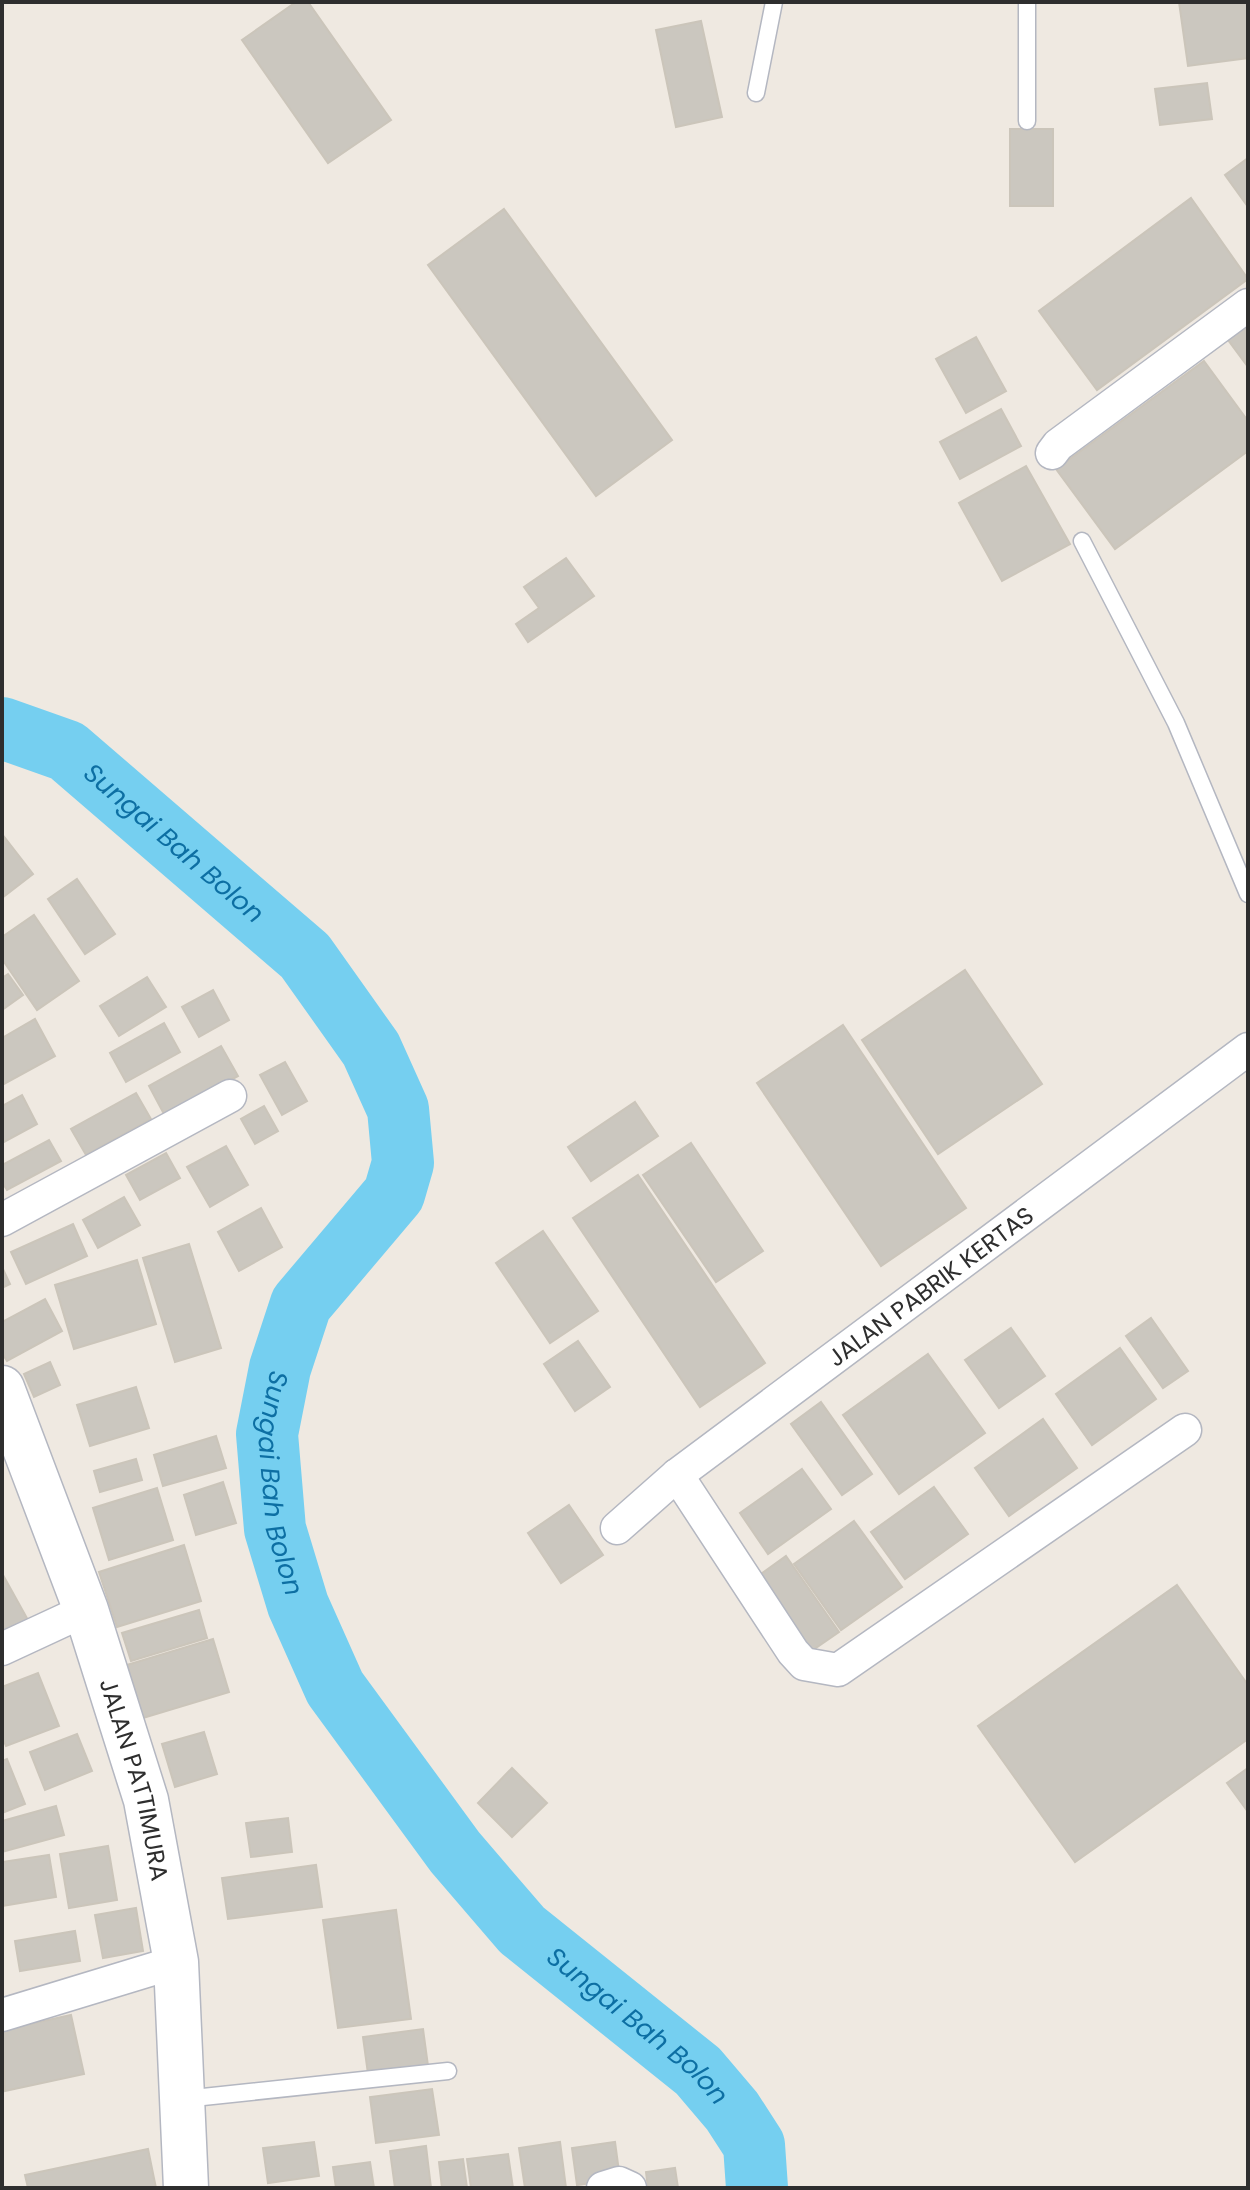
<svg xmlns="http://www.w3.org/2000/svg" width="1250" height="2190" font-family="Poppins,sans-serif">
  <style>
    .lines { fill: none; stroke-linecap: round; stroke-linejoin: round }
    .river { stroke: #75cff0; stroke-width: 62 }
    .building { fill: #cbc7bf; stroke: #cbc5ba; stroke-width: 2 }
    .lane-casing { stroke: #b4b7c1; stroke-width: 19 }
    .street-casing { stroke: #b4b7c1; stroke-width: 35 }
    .secondary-casing { stroke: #b4b7c1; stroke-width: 47 }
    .lane { stroke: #fff; stroke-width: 16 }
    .street { stroke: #fff; stroke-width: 32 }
    .secondary { stroke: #fff; stroke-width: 44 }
    .labels { text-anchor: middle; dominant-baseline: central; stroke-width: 7; stroke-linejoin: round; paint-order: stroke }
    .street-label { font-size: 24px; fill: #2e2e2e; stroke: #fff }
    .water-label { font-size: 26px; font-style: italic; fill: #0d6fa3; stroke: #fff }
  </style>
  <rect width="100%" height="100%" fill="#efe9e1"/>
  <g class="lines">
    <path class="river" id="s1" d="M 2,728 L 67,751 L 305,956 L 371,1049 L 398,1109 L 403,1163 L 394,1194 L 301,1304 L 280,1368 L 267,1434 L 275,1529 L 298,1605 L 335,1688 L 455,1852 L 522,1930 L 698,2071 L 732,2111 L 754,2145 L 757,2188"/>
  </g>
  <g class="building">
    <path d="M 296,2 L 308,2 L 391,120 L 328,163 L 242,40 Z"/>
    <path d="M 1179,2 L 1248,2 L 1248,58 L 1188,66 Z"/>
    <path d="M 701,21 L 722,117 L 676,127 L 656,30 Z"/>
    <path d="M 1207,83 L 1212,119 L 1160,125 L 1155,89 Z"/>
    <rect x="1010" y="129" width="43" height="77"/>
    <path d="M 1248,158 L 1248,207 L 1225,175 Z"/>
    <path d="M 1191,198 L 1248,279 L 1097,390 L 1039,311 Z"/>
    <path d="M 504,209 L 672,440 L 596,496 L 428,265 Z"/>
    <path d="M 1248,325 L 1248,367 L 1228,340 Z"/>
    <path d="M 976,337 L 1006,391 L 966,413 L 936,359 Z"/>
    <path d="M 1204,361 L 1248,421 L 1248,451 L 1115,549 L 1056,469 Z"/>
    <path d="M 1001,409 L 1021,446 L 960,479 L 940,442 Z"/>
    <path d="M 1026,466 L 1070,544 L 1002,581 L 959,503 Z"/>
    <path d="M 566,558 L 594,596 L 528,642 L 516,624 L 539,608 L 524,587 Z"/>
    <path d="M 2,834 L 33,874 L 2,898 Z"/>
    <path d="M 77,879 L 115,934 L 85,954 L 48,899 Z"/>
    <path d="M 34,915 L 79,981 L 37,1010 L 2,959 L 2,937 Z"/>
    <path d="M 965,970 L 1042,1084 L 938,1154 L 862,1040 Z"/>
    <path d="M 8,974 L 23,995 L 2,1010 L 2,978 Z"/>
    <path d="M 147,977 L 166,1007 L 119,1036 L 100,1006 Z"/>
    <path d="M 213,990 L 229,1020 L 199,1037 L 182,1007 Z"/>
    <path d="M 35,1019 L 55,1056 L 2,1085 L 2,1038 Z"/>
    <path d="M 164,1023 L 180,1052 L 126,1082 L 110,1053 Z"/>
    <path d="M 843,1025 L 966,1208 L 881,1266 L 757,1083 Z"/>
    <path d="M 221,1046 L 238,1076 L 165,1116 L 149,1086 Z"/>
    <path d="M 285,1062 L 307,1101 L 282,1115 L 260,1075 Z"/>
    <path d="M 136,1093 L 151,1119 L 86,1155 L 71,1129 Z"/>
    <path d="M 22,1095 L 37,1124 L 2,1143 L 2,1106 Z"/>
    <path d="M 635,1102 L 658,1136 L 591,1181 L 568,1147 Z"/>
    <path d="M 264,1106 L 278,1131 L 255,1144 L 241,1119 Z"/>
    <path d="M 49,1140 L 61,1161 L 7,1190 L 2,1182 L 2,1165 Z"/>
    <path d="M 691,1143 L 763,1251 L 716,1282 L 643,1175 Z"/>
    <path d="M 226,1146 L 248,1185 L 210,1207 L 187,1167 Z"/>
    <path d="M 166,1153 L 180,1178 L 140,1200 L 126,1175 Z"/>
    <path d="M 638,1175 L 765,1363 L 700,1407 L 573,1218 Z"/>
    <path d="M 124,1197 L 140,1225 L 98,1248 L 83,1220 Z"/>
    <path d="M 261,1208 L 282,1247 L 239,1271 L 218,1232 Z"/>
    <path d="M 73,1224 L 87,1256 L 26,1284 L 11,1252 Z"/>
    <path d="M 543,1231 L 598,1311 L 550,1343 L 496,1263 Z"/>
    <path d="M 189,1244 L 221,1348 L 175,1362 L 143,1258 Z"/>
    <path d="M 137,1260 L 156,1324 L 74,1349 L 55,1285 Z"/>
    <path d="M 2,1267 L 10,1284 L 2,1288 Z"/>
    <path d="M 45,1299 L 62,1331 L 7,1361 L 2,1353 L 2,1322 Z"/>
    <path d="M 1151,1318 L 1188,1371 L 1163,1388 L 1126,1336 Z"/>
    <path d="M 1011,1328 L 1045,1376 L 999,1408 L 965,1360 Z"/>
    <path d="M 578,1341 L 610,1387 L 575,1411 L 544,1364 Z"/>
    <path d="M 1120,1348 L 1156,1399 L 1092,1445 L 1056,1394 Z"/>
    <path d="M 928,1354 L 985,1433 L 899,1494 L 843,1415 Z"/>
    <path d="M 50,1362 L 60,1385 L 34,1397 L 24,1374 Z"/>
    <path d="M 136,1387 L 149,1428 L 90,1446 L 77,1405 Z"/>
    <path d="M 821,1402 L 872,1474 L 842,1495 L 791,1424 Z"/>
    <path d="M 1043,1419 L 1077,1468 L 1009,1516 L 975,1468 Z"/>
    <path d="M 216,1436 L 226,1468 L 163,1486 L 154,1455 Z"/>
    <path d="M 136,1459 L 142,1480 L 100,1492 L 94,1471 Z"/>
    <path d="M 802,1469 L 831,1509 L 768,1554 L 740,1513 Z"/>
    <path d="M 223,1482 L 236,1523 L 196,1535 L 184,1495 Z"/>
    <path d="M 934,1487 L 968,1534 L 905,1579 L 871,1532 Z"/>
    <path d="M 157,1488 L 173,1540 L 109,1560 L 93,1508 Z"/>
    <path d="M 569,1505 L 603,1555 L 561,1583 L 528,1533 Z"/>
    <path d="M 854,1521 L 902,1587 L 841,1630 L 794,1564 Z"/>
    <path d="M 184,1545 L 201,1601 L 117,1627 L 99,1572 Z"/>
    <path d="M 786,1556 L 839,1632 L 807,1654 L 754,1579 Z"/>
    <path d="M 3,1575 L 28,1620 L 2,1634 L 2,1576 Z"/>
    <path d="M 1177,1585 L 1248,1685 L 1248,1739 L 1075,1862 L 978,1726 Z"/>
    <path d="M 199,1610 L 207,1638 L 131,1661 L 122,1633 Z"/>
    <path d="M 213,1639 L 229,1692 L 143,1718 L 127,1665 Z"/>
    <path d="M 38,1673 L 59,1726 L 6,1746 L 2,1737 L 2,1687 Z"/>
    <path d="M 204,1732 L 217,1774 L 175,1787 L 162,1744 Z"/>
    <path d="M 77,1734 L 92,1771 L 45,1790 L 30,1752 Z"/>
    <path d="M 7,1759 L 25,1804 L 2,1813 L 2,1761 Z"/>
    <path d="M 512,1768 L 547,1803 L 512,1837 L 478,1803 Z"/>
    <path d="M 1248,1768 L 1248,1812 L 1227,1783 Z"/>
    <path d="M 56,1806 L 64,1835 L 2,1852 L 2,1821 Z"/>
    <path d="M 288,1818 L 292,1852 L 251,1857 L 246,1823 Z"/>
    <path d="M 108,1846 L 117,1900 L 69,1908 L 60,1854 Z"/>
    <path d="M 49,1855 L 56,1897 L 2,1906 L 2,1862 Z"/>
    <path d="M 316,1865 L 322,1907 L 228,1919 L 222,1878 Z"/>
    <path d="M 136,1908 L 143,1951 L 103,1958 L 95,1915 Z"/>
    <path d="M 396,1910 L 411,2019 L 338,2028 L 323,1920 Z"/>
    <path d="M 75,1931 L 80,1961 L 20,1971 L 15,1941 Z"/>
    <path d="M 71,2015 L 84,2074 L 5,2091 L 2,2030 Z"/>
    <path d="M 423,2029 L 428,2066 L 368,2074 L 363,2037 Z"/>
    <path d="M 432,2089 L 439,2135 L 376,2143 L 370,2097 Z"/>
    <path d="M 314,2142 L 319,2176 L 268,2183 L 263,2148 Z"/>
    <path d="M 560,2142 L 566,2188 L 525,2188 L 519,2148 Z"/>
    <path d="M 615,2142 L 620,2179 L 577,2185 L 572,2148 Z"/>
    <path d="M 426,2146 L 431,2188 L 395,2188 L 390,2151 Z"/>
    <path d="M 148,2149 L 156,2188 L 28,2188 L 25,2175 Z"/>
    <path d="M 508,2154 L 513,2188 L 471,2188 L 467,2159 Z"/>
    <path d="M 463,2159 L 467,2188 L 442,2188 L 439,2162 Z"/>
    <path d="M 370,2162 L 374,2188 L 336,2188 L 333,2167 Z"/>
    <path d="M 675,2168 L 678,2188 L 648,2188 L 646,2172 Z"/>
  </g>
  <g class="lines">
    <g class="lane-casing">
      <g id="lane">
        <path d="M 756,93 L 774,2"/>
        <path d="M 1027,121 L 1027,2"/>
        <path d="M 1082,541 L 1176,723 L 1248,894"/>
        <path d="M 184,2099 L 448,2071"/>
      </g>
    </g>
    <g class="street-casing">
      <g id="street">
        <path d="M 1052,453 L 1058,445 L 1248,305"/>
        <path d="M 2,1220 L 230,1096"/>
        <path d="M 677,1475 L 793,1652 L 804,1664 L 838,1670 L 1185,1430"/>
        <path id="s2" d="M 617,1528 L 677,1475 L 1248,1049"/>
        <path d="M 2,1649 L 86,1610"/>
        <path d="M 2,2015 L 176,1962"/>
        <path d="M 603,2188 L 619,2183 L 630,2188"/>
      </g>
    </g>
    <g class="secondary-casing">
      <g id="secondary">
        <path id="s3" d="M 2,1388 L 86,1610 L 146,1800 L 176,1962 L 186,2188"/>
      </g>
    </g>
    <use href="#lane" class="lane"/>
    <use href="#street" class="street"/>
    <use href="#secondary" class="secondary"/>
  </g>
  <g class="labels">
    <g class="street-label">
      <text stroke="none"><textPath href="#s2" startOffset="396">JALAN PABRIK KERTAS</textPath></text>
      <text stroke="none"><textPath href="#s3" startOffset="414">JALAN PATTIMURA</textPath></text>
    </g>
    <g class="water-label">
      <text stroke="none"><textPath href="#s1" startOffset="210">Sungai Bah Bolon</textPath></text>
      <text stroke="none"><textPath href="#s1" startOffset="978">Sungai Bah Bolon</textPath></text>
      <text stroke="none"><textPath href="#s1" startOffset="1650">Sungai Bah Bolon</textPath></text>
    </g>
  </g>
  <rect width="1250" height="2190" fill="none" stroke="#2e2e2e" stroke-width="8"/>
</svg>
